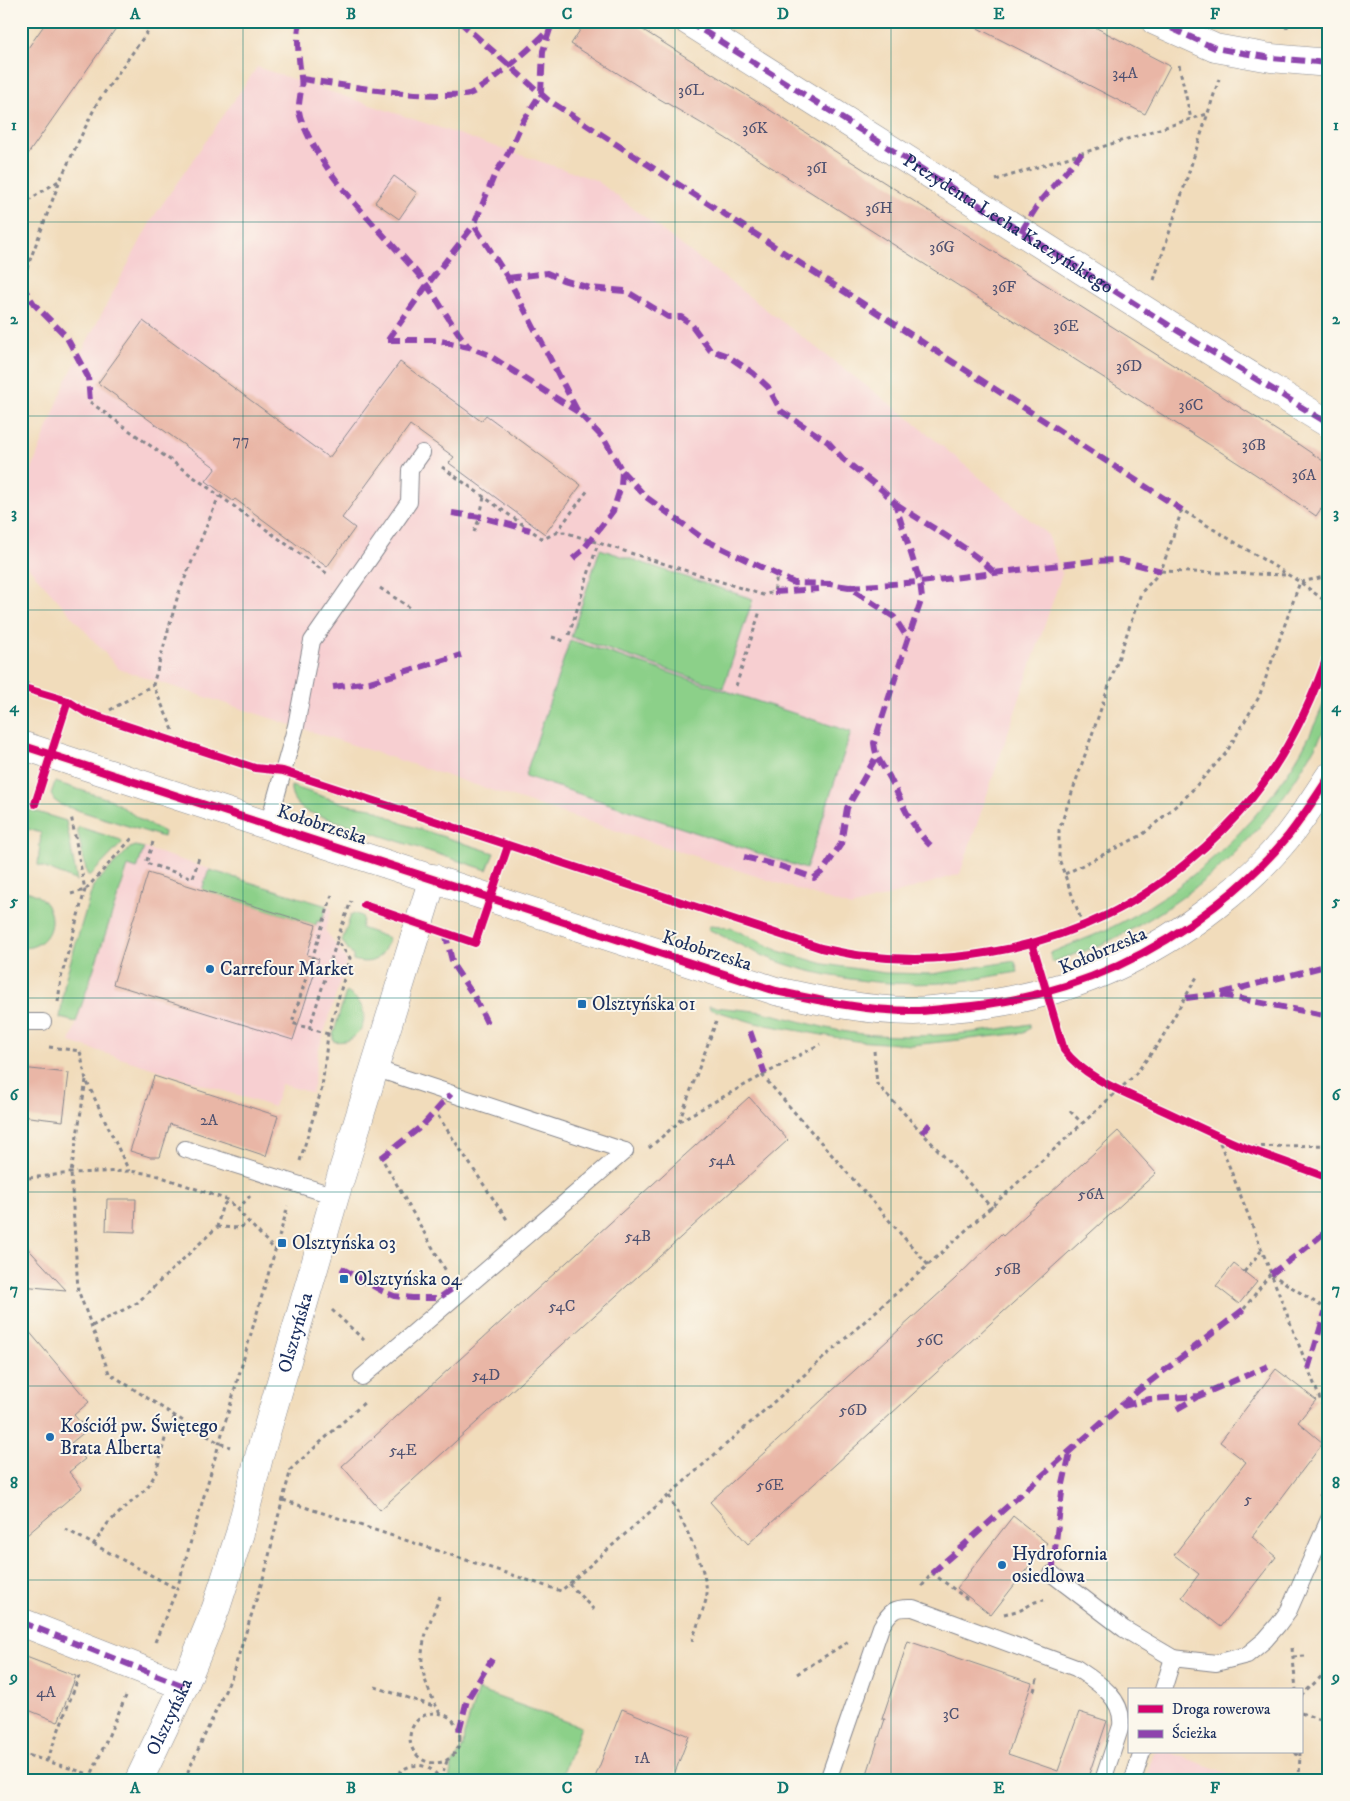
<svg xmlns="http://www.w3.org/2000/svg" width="1350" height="1801" font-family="'IM FELL DW Pica',serif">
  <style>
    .built { fill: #f7cfd1 }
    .green { fill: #8cd089; stroke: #548074 }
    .building { fill: #e9b6a6 }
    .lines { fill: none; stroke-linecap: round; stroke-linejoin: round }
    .service-casing { stroke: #86868c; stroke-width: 18 }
    .minor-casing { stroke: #86868c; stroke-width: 29 }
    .tertiary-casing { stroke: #86868c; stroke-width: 29 }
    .path { stroke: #86868c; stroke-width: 3; stroke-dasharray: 4 4; stroke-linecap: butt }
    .service { stroke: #fff; stroke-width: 16 }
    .minor { stroke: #fff; stroke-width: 28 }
    .tertiary { stroke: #fff; stroke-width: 28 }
    .quiet { stroke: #8e44ad; stroke-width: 6; stroke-dasharray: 12 6; stroke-linecap: butt }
    .cycleway-casing { stroke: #fbf7ec; stroke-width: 11 }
    .cycleway { stroke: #d6006c; stroke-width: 8 }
    .grid { fill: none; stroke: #0f766e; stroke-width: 1; stroke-opacity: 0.55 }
    .poi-dot { fill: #1f6fb2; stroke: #fbf7ec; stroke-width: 2 }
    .labels { text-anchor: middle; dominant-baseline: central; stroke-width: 4; stroke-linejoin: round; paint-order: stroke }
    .number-label { font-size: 16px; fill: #4e5170 }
    .street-label { font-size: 19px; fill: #1b2f5e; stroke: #fbf7ec }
    .poi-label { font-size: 19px; fill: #1b2f5e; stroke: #fbf7ec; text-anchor: start }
    .neatline { fill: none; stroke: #0f766e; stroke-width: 2 }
    .grid-label { font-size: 16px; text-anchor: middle; font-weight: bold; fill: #0f766e }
  </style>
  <rect width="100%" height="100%" fill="#fbf7ec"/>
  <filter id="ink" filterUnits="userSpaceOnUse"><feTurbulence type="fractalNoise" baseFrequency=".02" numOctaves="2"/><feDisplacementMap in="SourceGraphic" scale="10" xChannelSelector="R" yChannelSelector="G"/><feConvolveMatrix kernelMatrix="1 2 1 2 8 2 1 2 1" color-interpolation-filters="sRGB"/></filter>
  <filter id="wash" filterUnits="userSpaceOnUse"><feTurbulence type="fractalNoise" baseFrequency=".0096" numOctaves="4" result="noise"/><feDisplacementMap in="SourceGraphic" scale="20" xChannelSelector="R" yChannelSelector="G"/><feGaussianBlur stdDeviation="1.12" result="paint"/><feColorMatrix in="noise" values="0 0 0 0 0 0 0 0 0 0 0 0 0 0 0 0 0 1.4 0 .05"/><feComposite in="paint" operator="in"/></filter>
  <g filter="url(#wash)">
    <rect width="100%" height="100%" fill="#f1dcbb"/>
    <g class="built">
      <path d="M 257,67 L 596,180 L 910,419 L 1048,535 L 1062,574 L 960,874 L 851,907 L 119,669 L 21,559 L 21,497 L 65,383 L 152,219 Z"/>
      <path d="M 144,848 L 332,908 L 325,930 L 347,960 L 318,1052 L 312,1093 L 281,1084 L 274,1107 L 70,1042 L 129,866 L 137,869 Z"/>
      <path d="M 1154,1752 L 1168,1752 L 1248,1780 L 1145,1780 Z"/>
    </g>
    <g class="green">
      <path d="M 600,549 L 753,599 L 723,688 L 571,637 Z"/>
      <path d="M 570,640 L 851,732 L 806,869 L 525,776 Z"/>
      <path d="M 1329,692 C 1329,700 1330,710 1329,718 C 1326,731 1305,763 1298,775 C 1253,846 1188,902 1113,939 C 1094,949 1072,955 1052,962 L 1050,953 C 1069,945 1088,938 1106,930 C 1184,893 1259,825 1302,750 C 1312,732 1320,712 1329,692 Z"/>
      <path d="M 55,782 L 112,800 L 141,820 L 164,832 L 163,837 L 61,805 L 54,800 L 51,794 Z"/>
      <path d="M 291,786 L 349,805 L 372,808 L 401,823 L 494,853 L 487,870 L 305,811 C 296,804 290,797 291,786 Z"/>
      <path d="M 21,807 L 66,821 L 77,881 L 38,865 L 41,833 L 21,827 Z"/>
      <path d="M 79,827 L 121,840 L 122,843 L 90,876 L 87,874 L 77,829 Z"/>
      <path d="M 136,846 L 144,848 L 137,869 L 128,866 L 76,1022 L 60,1018 L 65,980 L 93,886 L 130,848 Z"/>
      <path d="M 210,870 L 327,906 L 321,922 L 317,921 L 316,925 L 202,890 L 208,872 Z"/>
      <path d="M 21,890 C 63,896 59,949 21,948 Z"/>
      <path d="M 353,913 L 362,916 L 363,920 L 361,928 L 389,938 C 383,957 375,966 353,960 L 353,956 L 342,941 L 351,915 Z"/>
      <path d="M 710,926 L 731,928 L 779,951 L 824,964 L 885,973 L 932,974 L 1015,961 L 1018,972 C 997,975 976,980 954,982 C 898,987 838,981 785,964 C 758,955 733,941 708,929 Z"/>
      <path d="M 346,992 C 378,1007 363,1047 333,1041 L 333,1035 Z"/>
      <path d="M 709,1006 C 726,1009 744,1009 762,1012 C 796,1019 828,1031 863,1034 C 919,1039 974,1034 1030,1024 L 1030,1028 L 1024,1033 L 912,1045 L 856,1041 L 755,1023 L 710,1009 Z"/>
      <path d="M 478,1690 L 581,1727 L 560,1780 L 449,1780 L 452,1765 L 463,1747 L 464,1735 Z"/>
    </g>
    <g id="blocks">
      <g class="building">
        <path d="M 47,21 L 121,21 L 21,164 L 21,58 Z"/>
        <path d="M 586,21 L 629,21 L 1298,444 L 1329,465 L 1329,497 L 1316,516 L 1272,485 L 1210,445 L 711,129 L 646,91 L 571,44 Z"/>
        <path d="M 964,21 L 1083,21 L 1170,66 L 1145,114 Z"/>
        <path d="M 394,176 L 417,193 L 399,219 L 375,202 Z"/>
        <path d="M 143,321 L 329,458 L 400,362 L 481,421 L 486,415 L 581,485 L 545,534 L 449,463 L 454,457 L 410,425 L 342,518 L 355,528 L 327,567 L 235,499 L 233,501 L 206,481 L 216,468 L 98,383 Z"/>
        <path d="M 148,873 L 316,925 L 307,955 L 319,959 L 293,1040 L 113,984 Z"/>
        <path d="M 21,1068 L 69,1073 L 63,1121 L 21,1116 Z"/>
        <path d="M 154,1076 L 278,1116 L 266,1156 L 170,1124 L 160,1157 L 150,1157 L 130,1151 Z"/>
        <path d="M 749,1097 L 788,1140 L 380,1510 L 342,1466 Z"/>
        <path d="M 1118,1131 L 1156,1173 L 748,1544 L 710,1502 L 955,1279 L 1001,1234 L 1003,1236 Z"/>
        <path d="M 107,1199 L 136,1199 L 135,1232 L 106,1231 Z"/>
        <path d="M 21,1241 L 66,1290 L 21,1286 Z"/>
        <path d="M 1234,1264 L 1257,1282 L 1239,1304 L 1216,1286 Z"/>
        <path d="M 21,1322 L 89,1402 L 74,1415 L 87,1430 L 71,1443 L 85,1459 L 69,1472 L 82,1488 L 21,1540 Z"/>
        <path d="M 1276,1369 L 1316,1400 L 1298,1422 L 1323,1443 L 1252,1537 L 1276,1557 L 1221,1627 L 1182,1597 L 1199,1574 L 1174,1555 L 1246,1462 L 1220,1442 Z"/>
        <path d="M 1013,1516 L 1047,1543 L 991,1615 L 957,1588 Z"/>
        <path d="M 908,1641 L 1032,1683 L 1008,1754 L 1058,1771 L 1079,1712 L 1107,1721 L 1087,1780 L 865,1780 L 885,1719 L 882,1719 Z"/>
        <path d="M 21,1655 L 76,1676 L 58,1722 L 21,1707 Z"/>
        <path d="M 622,1709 L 689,1736 L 672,1780 L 594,1780 Z"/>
      </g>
    </g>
  </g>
  <g filter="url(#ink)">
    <use href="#blocks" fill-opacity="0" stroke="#86868c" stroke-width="1"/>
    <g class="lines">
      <g class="service-casing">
        <g id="service">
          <path d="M 268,825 L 296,726 L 312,641 L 409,502 L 410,470 L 422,453"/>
          <path d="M 21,1022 L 43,1022"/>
          <path d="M 374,1068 L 625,1151"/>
          <path d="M 185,1149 L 335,1196"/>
          <path d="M 362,1377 L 625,1151"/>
          <path d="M 1052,1574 L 1124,1629 L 1173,1658 L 1216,1663 L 1247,1655 L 1265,1640 L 1278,1625 L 1289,1610 L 1329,1519"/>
          <path d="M 1163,1690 L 1173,1658"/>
          <path d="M 828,1780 L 881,1627 C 890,1611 894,1607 913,1608 L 1076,1668 C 1097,1682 1124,1698 1121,1726 L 1103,1780"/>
          <path d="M 1133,1780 L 1142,1752"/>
        </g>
      </g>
      <g class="minor-casing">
        <g id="minor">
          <path id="s1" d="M 688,21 L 1178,331 L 1329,424"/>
          <path d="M 1155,21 L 1215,48 L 1271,58 L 1329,63"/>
          <path d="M 21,1622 L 184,1686"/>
        </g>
      </g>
      <g class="tertiary-casing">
        <g id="tertiary">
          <path d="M 21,745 L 776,991 C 821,1001 867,1011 914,1011 C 926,1011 939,1009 951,1008 C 1049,1001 1137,967 1215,906 C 1241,886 1267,862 1288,836 C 1303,817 1316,797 1329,777"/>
          <path id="s2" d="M 139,1780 L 184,1686 L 216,1608 L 240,1533 L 259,1457 L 335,1196 L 433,878"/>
        </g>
      </g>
      <g class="path">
        <path d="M 1285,28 L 1295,21"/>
        <path d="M 1179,65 L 1191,119"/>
        <path d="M 996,180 L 1207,114"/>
        <path d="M 21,205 L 60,180"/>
        <path d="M 1154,280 L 1219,79"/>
        <path d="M 21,284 L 60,180 L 97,103 L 155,21"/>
        <path d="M 90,402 L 329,575"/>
        <path d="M 442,467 L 543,539 L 556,533 L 564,532 L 763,595 L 774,592 L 777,575"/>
        <path d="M 474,532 L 480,517 L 484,497"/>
        <path d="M 556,533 L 588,490"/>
        <path d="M 1161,571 L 1288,575"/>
        <path d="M 1301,582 L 1329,576"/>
        <path d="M 380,588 L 409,607"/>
        <path d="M 569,635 L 598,543"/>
        <path d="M 552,637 L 567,642"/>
        <path d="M 21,677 L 34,691"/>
        <path d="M 736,686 L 760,611"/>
        <path d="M 110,710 L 153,685"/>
        <path d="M 173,730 L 153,685 L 178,595 L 219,496"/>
        <path d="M 153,842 L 146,863 L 193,878 L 199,857"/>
        <path d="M 1065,874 L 1142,835 L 1185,798 L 1226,753 L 1259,697 L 1300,582"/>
        <path d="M 71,894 L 85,890 L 134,836"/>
        <path d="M 1083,925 L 1059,859 L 1059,830 L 1141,593 L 1161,571 L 1182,510 L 1300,582 L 1329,604"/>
        <path d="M 58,1002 L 61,978 L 85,890 L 71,815"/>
        <path d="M 309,1029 L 337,941"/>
        <path d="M 328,1034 L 292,1023 L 332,895"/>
        <path d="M 49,1047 L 80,1051 L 86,1080 L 129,1171"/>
        <path d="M 874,1051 L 877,1084 L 992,1208"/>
        <path d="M 762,1075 L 928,1265"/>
        <path d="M 86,1080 L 71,1173 L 78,1290 L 109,1373 L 175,1416 L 219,1443 L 230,1447"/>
        <path d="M 1070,1111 L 1082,1123"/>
        <path d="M 438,1116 L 508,1221"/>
        <path d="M 679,1121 L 820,1044"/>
        <path d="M 1217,1135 L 1329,1422"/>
        <path d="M 1245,1147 L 1329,1145"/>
        <path d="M 649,1148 L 679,1122 L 716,1022"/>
        <path d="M 380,1155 L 446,1271"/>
        <path d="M 300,1161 L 322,1088 L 328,1034 L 350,958 L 337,940 L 351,901"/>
        <path d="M 21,1179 L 71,1173 L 129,1171 L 153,1174 L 228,1200 L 275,1250"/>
        <path d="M 237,1210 L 250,1196"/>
        <path d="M 217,1227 L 240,1228 L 248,1222"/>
        <path d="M 1244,1272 L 1261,1251"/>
        <path d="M 1271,1274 L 1329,1311"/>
        <path d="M 1244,1309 L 1270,1274"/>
        <path d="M 332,1310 L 366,1342"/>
        <path d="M 92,1326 L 137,1303 L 217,1227 L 222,1207 L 228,1200"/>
        <path d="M 669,1496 C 683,1523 705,1563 707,1593 C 707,1603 695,1630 692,1641"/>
        <path d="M 1320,1496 L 1329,1475"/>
        <path d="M 283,1500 L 561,1591 L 928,1265 L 1134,1076 L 1159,1043 L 1198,975"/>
        <path d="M 65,1529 L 177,1589"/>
        <path d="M 93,1545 L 108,1523 L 147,1488 L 156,1473 L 166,1435 L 175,1416"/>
        <path d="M 569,1584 L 596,1612"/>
        <path d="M 922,1586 L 932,1573 L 970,1601"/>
        <path d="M 440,1596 C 420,1647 412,1662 440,1713"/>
        <path d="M 1004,1614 L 1021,1610 L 1035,1602 L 1044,1600"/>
        <path d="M 155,1642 L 177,1589 L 288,1206"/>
        <path d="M 1292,1648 L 1296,1690"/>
        <path d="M 1293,1657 L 1305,1656"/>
        <path d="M 797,1674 L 849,1641"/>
        <path d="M 375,1687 L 436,1707"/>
        <path d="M 1034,1691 L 1037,1679"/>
        <path d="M 1301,1696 L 1325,1673"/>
        <circle cx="435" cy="1738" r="25"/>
        <path d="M 1301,1713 L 1329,1723"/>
        <path d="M 1295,1752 L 1300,1759"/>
        <path d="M 21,1753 L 92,1775"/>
        <path d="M 47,1761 L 79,1676"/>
        <path d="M 89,1780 L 126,1696"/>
        <path d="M 184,1780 L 232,1676 L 266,1569 L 277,1521 L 291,1469 L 365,1402"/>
        <path d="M 394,1780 C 404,1760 431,1761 440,1780"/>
        <path d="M 443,1780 L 443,1772 L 447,1761"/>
        <path d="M 1299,1780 L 1300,1752"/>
      </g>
      <use href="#service" class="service"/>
      <use href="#minor" class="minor"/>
      <use href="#tertiary" class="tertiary"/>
      <g class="quiet">
        <path d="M 300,21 C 296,41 299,58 301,77 C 303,89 298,100 299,111 C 300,119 304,126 307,133 C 332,186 381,230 419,275 C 438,298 450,324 469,347"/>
        <path d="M 459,21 L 548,100 L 1182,510"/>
        <path d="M 688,21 L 1178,331 L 1329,424"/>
        <path d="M 1155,21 L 1215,48 L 1271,58 L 1329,63"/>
        <path d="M 550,29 L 543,51 L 541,93 L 522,123 L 509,152 L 494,176 L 474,225 L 508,278 L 578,412 L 605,440 L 622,471 L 621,486 L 613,511 L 582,551 L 569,562"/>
        <path d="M 302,79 C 349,86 398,95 446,95 C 453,94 462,96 469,94 C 485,89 546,36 556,21"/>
        <path d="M 1021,232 L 1041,200 L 1082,153"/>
        <path d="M 508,278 L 547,273 L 563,280 L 590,288 L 626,291 L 668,317 L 681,317 L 691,324 L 710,350 L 728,356 L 753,373 L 768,387 L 781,411 L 828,442 L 843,459 L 882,490 L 895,503 L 920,582 L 922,598 L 908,639"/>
        <path d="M 21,284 L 34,304 L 66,336 L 88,377 L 90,402"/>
        <path d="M 388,340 L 436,340 L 469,347 L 487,354 L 578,412"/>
        <path d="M 388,340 L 427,285 L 474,225"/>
        <path d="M 622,471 L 646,497 L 705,540 L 794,583 L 830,584 L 849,587 L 894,617 L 908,639 L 874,743 C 876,760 882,763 890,778 C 903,804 910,826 932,847"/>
        <path d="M 895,503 C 929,527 965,544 995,573"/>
        <path d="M 452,513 L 480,517 L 530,530"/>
        <path d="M 849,587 L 920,582 L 1092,561 L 1120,560 L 1161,571"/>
        <path d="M 774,592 L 819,589"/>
        <path d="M 333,687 L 370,682 L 461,655"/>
        <path d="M 744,857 L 780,866 L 814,878 L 823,871 L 841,844 L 847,808 L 876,757"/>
        <path d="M 445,932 L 453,965 L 474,996 L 487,1023"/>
        <path d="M 1221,995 L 1329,1016"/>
        <path d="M 1186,998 L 1218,994 L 1329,965"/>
        <path d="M 750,1031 L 765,1074"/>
        <path d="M 922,1133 L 931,1123"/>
        <path d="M 381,1158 L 422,1126 L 451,1094"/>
        <path d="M 341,1268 L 382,1291 L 394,1296 L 412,1298 L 439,1298 L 455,1287"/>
        <path d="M 1271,1274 L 1301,1252 L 1329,1229"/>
        <path d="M 1308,1369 L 1326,1309 L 1329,1246"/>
        <path d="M 1123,1406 L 1150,1399 L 1199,1396 L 1268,1366"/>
        <path d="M 1177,1409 L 1197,1397"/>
        <path d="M 932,1573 L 1139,1390 L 1244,1309"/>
        <path d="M 1052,1574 L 1063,1484 L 1070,1453"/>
        <path d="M 21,1622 L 184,1686"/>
        <path d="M 1325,1673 L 1329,1673"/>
        <path d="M 459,1731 L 467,1700 L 492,1659"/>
      </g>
      <g class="cycleway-casing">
        <g id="cycleway">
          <path d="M 21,687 L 68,701 L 85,712 L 255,768 L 283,771 L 821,948 C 836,951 851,955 866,956 C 947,966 1035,950 1109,914 C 1159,890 1217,841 1252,798 C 1286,756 1312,701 1329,651"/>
          <path d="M 21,745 L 776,991 C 821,1001 867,1011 914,1011 C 926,1011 939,1009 951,1008 C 1049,1001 1137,967 1215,906 C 1241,886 1267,862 1288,836 C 1303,817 1316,797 1329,777"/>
          <path d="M 35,804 L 68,701"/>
          <path d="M 364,905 L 475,943 L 508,846"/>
          <path d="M 1032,943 L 1064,1050 C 1087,1080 1125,1092 1158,1108 C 1187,1121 1216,1136 1246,1148 C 1273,1158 1301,1168 1329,1178"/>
        </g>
      </g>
      <use href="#cycleway" class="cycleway"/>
    </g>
  </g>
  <path class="grid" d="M 243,21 L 243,1780M 459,21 L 459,1780M 675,21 L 675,1780M 891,21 L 891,1780M 1107,21 L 1107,1780M 21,222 L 1329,222M 21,416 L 1329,416M 21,610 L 1329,610M 21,804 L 1329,804M 21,998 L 1329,998M 21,1192 L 1329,1192M 21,1386 L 1329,1386M 21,1580 L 1329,1580"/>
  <g class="poi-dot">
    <circle cx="210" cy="969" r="5"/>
    <rect x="577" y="999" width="10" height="10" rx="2.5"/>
    <rect x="277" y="1238" width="10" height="10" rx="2.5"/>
    <rect x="339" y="1274" width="10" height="10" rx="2.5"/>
    <circle cx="50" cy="1437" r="5"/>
    <circle cx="1002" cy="1565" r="5"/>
  </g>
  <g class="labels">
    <g class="number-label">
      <text x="1125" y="73">34A</text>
      <text x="691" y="90">36L</text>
      <text x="755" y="128">36K</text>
      <text x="817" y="168">36I</text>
      <text x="879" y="208">36H</text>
      <text x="942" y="247">36G</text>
      <text x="1004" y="287">36F</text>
      <text x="1066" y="326">36E</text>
      <text x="1129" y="366">36D</text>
      <text x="1191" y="405">36C</text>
      <text x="241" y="440">77</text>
      <text x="1254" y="445">36B</text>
      <text x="1304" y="475">36A</text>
      <text x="209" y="1120">2A</text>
      <text x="722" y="1160">54A</text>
      <text x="1091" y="1194">56A</text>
      <text x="638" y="1236">54B</text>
      <text x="1008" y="1269">56B</text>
      <text x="562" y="1306">54C</text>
      <text x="930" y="1340">56C</text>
      <text x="486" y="1375">54D</text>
      <text x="853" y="1410">56D</text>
      <text x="403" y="1450">54E</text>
      <text x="770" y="1485">56E</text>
      <text x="1248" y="1499">5</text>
      <text x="46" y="1692">4A</text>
      <text x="951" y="1714">3C</text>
      <text x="642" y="1758">1A</text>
    </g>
    <g class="street-label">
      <text stroke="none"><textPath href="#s1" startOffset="379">Prezydenta Lecha Kaczyńskiego</textPath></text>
      <text transform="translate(322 825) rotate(18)">Kołobrzeska</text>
      <text transform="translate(707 951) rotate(18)">Kołobrzeska</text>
      <text transform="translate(1103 951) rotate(-23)">Kołobrzeska</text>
      <text stroke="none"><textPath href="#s2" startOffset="475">Olsztyńska</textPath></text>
      <text stroke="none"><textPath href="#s2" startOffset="70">Olsztyńska</textPath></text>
    </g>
    <g class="poi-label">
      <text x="220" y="969">Carrefour Market</text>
      <text x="592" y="1004">Olsztyńska 01</text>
      <text x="292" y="1243">Olsztyńska 03</text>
      <text x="354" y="1279">Olsztyńska 04</text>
      <text x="60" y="1426">Kościół pw. Świętego<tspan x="60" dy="22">Brata Alberta</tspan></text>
      <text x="1012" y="1554">Hydrofornia<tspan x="1012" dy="22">osiedlowa</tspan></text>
    </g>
  </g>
  <rect width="1350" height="1801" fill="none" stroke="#fbf7ec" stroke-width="55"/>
  <rect x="1128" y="1688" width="175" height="65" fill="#fbf7ec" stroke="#a1a7b3"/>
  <rect x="1138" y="1705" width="25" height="8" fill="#d6006c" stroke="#a1a7b3"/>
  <text x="1172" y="1714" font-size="15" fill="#1b2f5e">Droga rowerowa</text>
  <rect x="1138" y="1730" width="25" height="8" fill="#8e44ad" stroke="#a1a7b3"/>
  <text x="1172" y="1738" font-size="15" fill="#1b2f5e">Ścieżka</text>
  <rect x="28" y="28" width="1294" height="1746" class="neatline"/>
  <g class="grid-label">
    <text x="135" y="19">A</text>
    <text x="351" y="19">B</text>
    <text x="567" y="19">C</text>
    <text x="783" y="19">D</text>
    <text x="999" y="19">E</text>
    <text x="1215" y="19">F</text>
    <text x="14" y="130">1</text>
    <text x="1336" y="130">1</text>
    <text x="14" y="324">2</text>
    <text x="1336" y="324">2</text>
    <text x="14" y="518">3</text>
    <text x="1336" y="518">3</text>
    <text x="14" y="712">4</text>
    <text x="1336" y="712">4</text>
    <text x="14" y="906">5</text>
    <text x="1336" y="906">5</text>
    <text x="14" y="1100">6</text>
    <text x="1336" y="1100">6</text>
    <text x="14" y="1294">7</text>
    <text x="1336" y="1294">7</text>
    <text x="14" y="1488">8</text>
    <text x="1336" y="1488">8</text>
    <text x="14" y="1682">9</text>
    <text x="1336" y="1682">9</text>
    <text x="135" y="1793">A</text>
    <text x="351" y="1793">B</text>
    <text x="567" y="1793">C</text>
    <text x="783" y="1793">D</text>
    <text x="999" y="1793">E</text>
    <text x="1215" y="1793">F</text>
  </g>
</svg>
